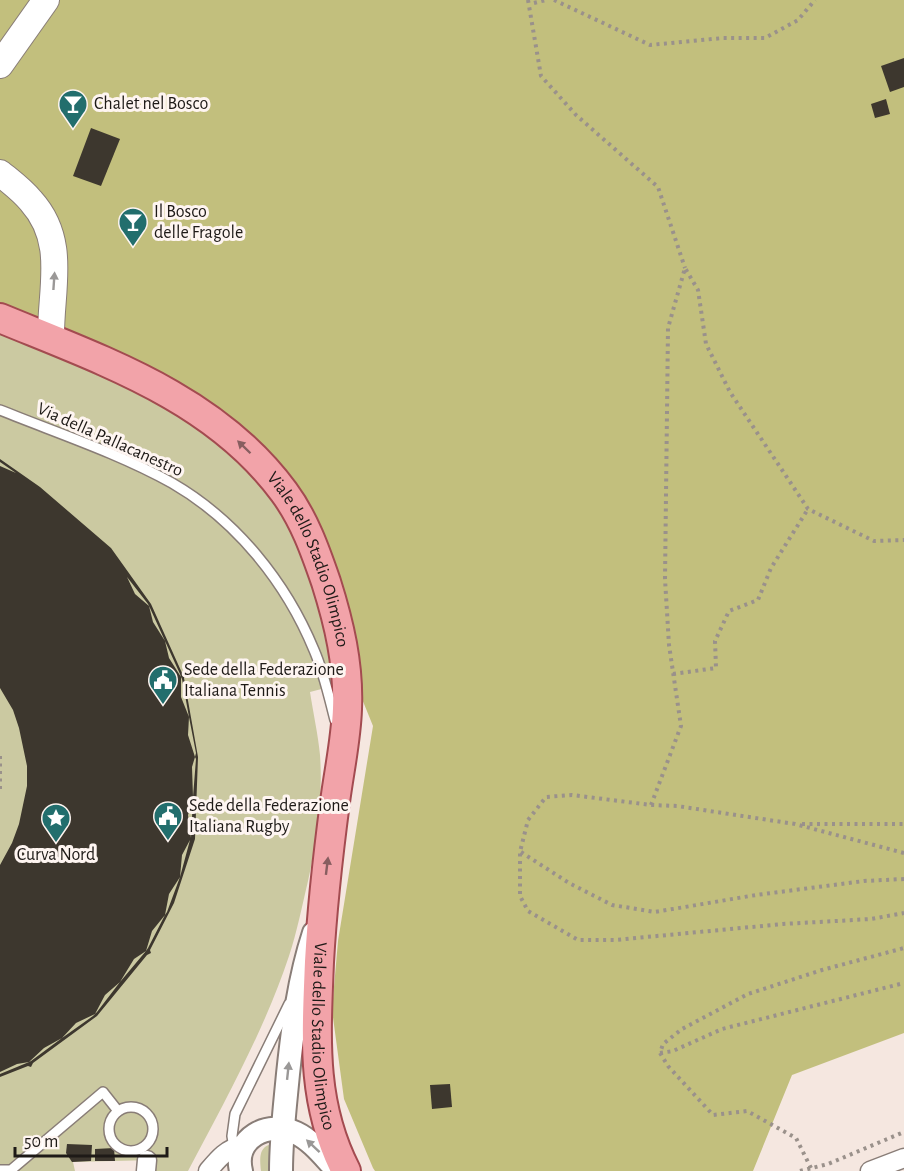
<svg xmlns="http://www.w3.org/2000/svg" width="904" height="1171" font-family="'Alegreya Sans',sans-serif">
  <style>
    .green { fill: #cbc9a1 }
    .forest { fill: #c2bf7d }
    .building { fill: #3d372e; fill-rule: evenodd }
    .lines { fill: none; stroke-linecap: round; stroke-linejoin: round }
    .service-casing { stroke: #897d77; stroke-width: 12 }
    .minor-casing { stroke: #897d77; stroke-width: 21 }
    .tertiary-casing { stroke: #897d77; stroke-width: 26 }
    .secondary-casing { stroke: #897d77; stroke-width: 28 }
    .primary-casing { stroke: #a34b50; stroke-width: 32 }
    .path { stroke: #9a918b; stroke-width: 4; stroke-dasharray: 3 4.5; stroke-linecap: butt }
    .service { stroke: #fff; stroke-width: 9 }
    .minor { stroke: #fff; stroke-width: 18 }
    .tertiary { stroke: #fff; stroke-width: 22 }
    .secondary { stroke: #fff; stroke-width: 26 }
    .primary { stroke: #f2a3a9; stroke-width: 28 }
    .oneway { fill: #9a9897 }
    .oneway2 { fill: #885e60 }
    .labels { text-anchor: middle; dominant-baseline: central; stroke-width: 6; stroke-linejoin: round; paint-order: stroke }
    .poi-label { font-size: 18px; fill: #1e1a17; stroke: #fef5f1; text-anchor: start }
    .street-label { font-size: 18px; fill: #1e1a17; stroke: #fef5f1 }
  </style>
  <rect width="100%" height="100%" fill="#f5e7e0"/>
  <g class="green">
    <path d="M 0,331 L 96,371 L 203,426 L 268,490 L 313,578 L 328,628 L 333,686 L 310,692 C 313,712 318,734 320,755 C 323,797 317,840 308,881 C 302,906 297,932 289,956 C 264,1031 225,1101 188,1171 L 154,1171 L 154,1160 L 73,1162 L 75,1171 L 0,1171 Z"/>
    <path d="M 272,1144 L 272,1171 L 261,1171 C 260,1159 258,1147 272,1144 Z"/>
  </g>
  <path class="forest" d="M 0,0 L 904,0 L 904,1033 L 792,1075 L 753,1171 L 375,1171 L 373,1168 L 344,1099 L 332,1010 L 338,941 L 373,726 L 313,578 L 268,490 L 243,462 L 175,407 L 0,331 Z"/>
  <g class="building">
    <path d="M 904,58 L 904,87 L 890,92 L 881,66 Z"/>
    <path d="M 886,99 L 890,114 L 875,118 L 871,104 Z"/>
    <path d="M 91,128 L 120,139 L 101,186 L 73,176 Z"/>
    <path d="M 0,459 L 40,487 L 111,548 L 151,604 L 182,673 L 185,674 L 184,678 L 198,757 L 195,839 L 174,903 L 150,950 L 151,953 L 147,955 L 97,1016 L 33,1063 L 31,1067 L 28,1066 L 0,1077 L 0,1074 L 29,1062 L 17,1064 L 0,1072 L 0,865 L 12,843 L 19,824 L 27,786 L 27,766 L 19,728 L 13,710 L 0,688 L 0,466 L 16,473 L 0,462 ZM 127,577 L 148,604 L 149,606 L 135,594 ZM 149,606 L 150,608 L 165,641 L 153,622 ZM 165,641 L 180,674 L 181,677 L 169,658 ZM 181,677 L 182,679 L 189,717 L 181,697 ZM 189,717 L 196,753 L 195,757 L 188,735 ZM 195,757 L 196,759 L 193,797 L 192,767 ZM 193,797 L 191,838 L 188,815 ZM 190,840 L 180,877 L 182,855 ZM 180,877 L 167,912 L 165,915 L 169,894 ZM 165,915 L 148,948 L 146,951 L 152,931 ZM 146,951 L 120,982 L 134,959 ZM 120,982 L 97,1012 L 95,1014 L 105,995 ZM 95,1014 L 93,1016 L 62,1038 L 76,1023 ZM 62,1038 L 31,1061 L 29,1062 L 44,1048 Z"/>
    <path d="M 450,1084 L 452,1107 L 432,1109 L 430,1085 Z"/>
    <path d="M 67,1144 L 92,1145 L 91,1161 L 72,1162 L 66,1153 Z"/>
    <path d="M 114,1148 L 115,1161 L 95,1161 L 95,1149 Z"/>
  </g>
  <g class="lines">
    <g class="service-casing">
      <g id="service">
        <path d="M 0,410 C 57,433 118,453 172,483 C 236,520 286,582 314,650 C 324,673 329,697 335,720"/>
        <circle cx="131" cy="1129" r="22"/>
        <path d="M 234,1148 L 232,1136 L 235,1114 L 289,1004"/>
        <path d="M 0,1170 L 11,1170 L 103,1092 L 118,1111"/>
      </g>
    </g>
    <g class="minor-casing">
      <g id="minor">
        <path d="M 146,1171 L 147,1160"/>
        <path d="M 208,1171 C 218,1159 227,1148 243,1145"/>
        <path d="M 870,1171 L 904,1158"/>
      </g>
    </g>
    <g class="tertiary-casing">
      <g id="tertiary">
        <path d="M 241,1171 C 233,1138 268,1120 296,1133 C 313,1141 325,1158 338,1171"/>
        <path d="M 281,1171 C 281,1138 285,1106 288,1074 C 293,1026 299,979 314,933"/>
      </g>
    </g>
    <g class="secondary-casing">
      <g id="secondary">
        <path d="M 0,65 L 46,0"/>
        <path d="M 0,173 C 11,182 22,190 31,201 C 68,242 50,290 51,339"/>
      </g>
    </g>
    <g class="primary-casing">
      <g id="primary">
        <path id="s1" d="M 0,318 C 104,361 215,398 284,492 C 304,519 315,550 326,582 C 339,623 349,665 347,709 C 346,740 339,771 335,802 C 328,855 322,909 319,962 C 316,1037 311,1103 346,1171"/>
      </g>
    </g>
    <g class="path">
      <path d="M 528,0 L 541,76 L 576,115 L 658,187 L 685,268"/>
      <path d="M 554,0 L 650,45 L 723,38 L 765,38 L 798,20 L 815,0"/>
      <path d="M 534,3 L 546,0"/>
      <path d="M 673,674 L 716,668 L 715,641 L 729,611 L 758,600 L 771,568 L 808,509"/>
      <path d="M 0,756 L 0,792"/>
      <path d="M 651,805 L 681,726 L 669,645 L 665,579 L 668,328 L 685,268 L 698,290 L 706,344 L 730,392 L 808,509 L 874,541 L 904,540"/>
      <path d="M 802,824 L 904,824"/>
      <path d="M 521,852 L 569,883 L 612,905 L 655,912 L 756,895 L 864,881 L 904,879"/>
      <path d="M 904,853 L 795,824 L 677,806 L 651,805 L 572,795 L 546,797 L 528,820 L 520,852 L 520,896 L 528,911 L 578,940 L 615,940 L 783,924 L 871,919 L 904,913"/>
      <path d="M 660,1053 L 673,1051 L 722,1029 L 904,983"/>
      <path d="M 811,1168 L 796,1138 L 747,1111 L 713,1115 L 668,1066 L 660,1053 L 663,1044 L 682,1029 L 748,994 L 822,970 L 904,948"/>
      <path d="M 800,1171 L 828,1164 L 904,1132"/>
    </g>
    <use href="#service" class="service"/>
    <use href="#minor" class="minor"/>
    <use href="#tertiary" class="tertiary"/>
    <use href="#secondary" class="secondary"/>
    <use href="#primary" class="primary"/>
  </g>
  <defs><path id="oneway-solid" d="M-6-.8H1V-3.2L6.5 0L1 3.2V.8H-6Z" transform="scale(1.5)"/></defs>
  <g class="oneway">
    <use href="#oneway-solid" transform="translate(54 281) rotate(-86)"/>
    <use href="#oneway-solid" transform="translate(288 1071) rotate(-84)"/>
    <use href="#oneway-solid" transform="translate(313 1146) rotate(-137)"/>
  </g>
  <g class="oneway2">
    <use href="#oneway-solid" transform="translate(244 447) rotate(-136)"/>
    <use href="#oneway-solid" transform="translate(327 866) rotate(-83)"/>
  </g>
  <defs>
    <g id="bar-pin" transform="scale(1.5)"><path d="M0 17L-7.5 6A9.5 9.5 0 1 1 7.5 6Z" fill="#226e6d" stroke="#fef5f1"/><path d="M-6-5H6L.8 .8V4.5H3.5V6h-7V4.5H-.8V.8Z" fill="#fff"/></g>
    <g id="civic-pin" transform="scale(1.5)"><path d="M0 17L-7.5 6A9.5 9.5 0 1 1 7.5 6Z" fill="#226e6d" stroke="#fef5f1"/><path d="M-.6-6.5H3V-4.5H.6V-3L4-1V1h2V6H-6V1h2V-1L-.6-3ZM-1.2 2.5V6h2.4V2.5Z" fill="#fff"/></g>
    <g id="sight-pin" transform="scale(1.5)"><path d="M0 17L-7.5 6A9.5 9.5 0 1 1 7.5 6Z" fill="#226e6d" stroke="#fef5f1"/><path d="M0-6L1.8-2.2L6-1.7L2.9 1.2L3.7 5.4L0 3.3L-3.7 5.4L-2.9 1.2L-6-1.7L-1.8-2.2Z" fill="#fff"/></g>
  </defs>
  <g fill-rule="evenodd">
    <use href="#bar-pin" x="73" y="104"/>
    <use href="#bar-pin" x="133" y="222"/>
    <use href="#civic-pin" x="163" y="680"/>
    <use href="#civic-pin" x="168" y="816"/>
    <use href="#sight-pin" x="56" y="818"/>
  </g>
  <g class="labels">
    <g class="poi-label">
      <text x="94" y="104">Chalet nel Bosco</text>
      <text x="154" y="212">Il Bosco<tspan x="154" dy="21">delle Fragole</tspan></text>
      <text x="184" y="670">Sede della Federazione<tspan x="184" dy="21">Italiana Tennis</tspan></text>
      <text x="189" y="806">Sede della Federazione<tspan x="189" dy="21">Italiana Rugby</tspan></text>
      <text x="56" y="855" text-anchor="middle">Curva Nord</text>
    </g>
    <g class="street-label">
      <text transform="translate(110 440) rotate(24)">Via della Pallacanestro</text>
      <text stroke="none"><textPath href="#s1" startOffset="410">Viale dello Stadio Olimpico</textPath></text>
      <text stroke="none"><textPath href="#s1" startOffset="896">Viale dello Stadio Olimpico</textPath></text>
    </g>
  </g>
  <path d="M15 1147v9h152v-9" fill="none" stroke="#1e1a17" stroke-width="3"/>
  <text x="24" y="1147" font-size="18" fill="#1e1a17" stroke="#fef5f1" stroke-width="4.5" paint-order="stroke">50 m</text>
</svg>
